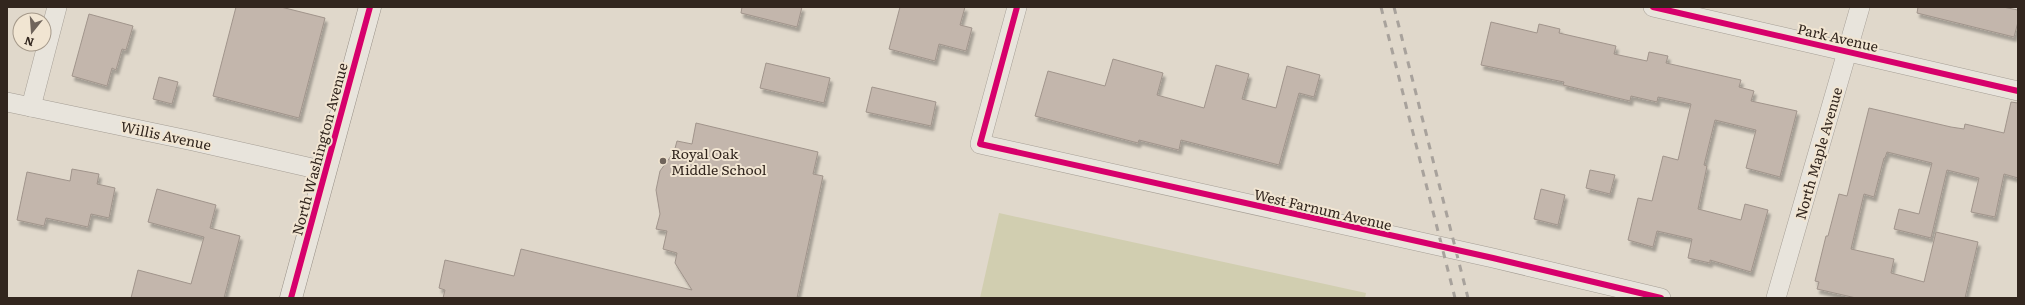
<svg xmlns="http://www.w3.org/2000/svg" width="2025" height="305" font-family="Literata,serif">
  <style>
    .green { fill: #d1ceb0 }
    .building { fill: #c3b6ac; stroke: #a0948b; filter: url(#shadow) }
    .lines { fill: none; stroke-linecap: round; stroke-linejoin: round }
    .street-casing { stroke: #a59e95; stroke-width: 20 }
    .secondary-casing { stroke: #958d84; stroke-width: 23 }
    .street { stroke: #e8e4dc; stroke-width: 19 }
    .secondary { stroke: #e8e4dc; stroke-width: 22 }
    .rail { stroke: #a8a29c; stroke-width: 3; stroke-dasharray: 7 7; stroke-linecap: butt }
    .cycleway-casing { stroke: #f1e5d2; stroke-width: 8 }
    .cycleway { stroke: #d6006c; stroke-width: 6 }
    .poi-dot { fill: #6f645b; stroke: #f1e5d2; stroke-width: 1.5 }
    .labels { text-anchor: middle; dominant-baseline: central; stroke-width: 4; stroke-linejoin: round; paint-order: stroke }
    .street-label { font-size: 14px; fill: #32261e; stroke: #f1e5d2 }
    .poi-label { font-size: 14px; fill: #32261e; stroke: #f1e5d2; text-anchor: start }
  </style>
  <defs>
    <filter id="shadow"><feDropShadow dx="2.5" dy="4.5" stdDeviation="1" flood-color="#0004"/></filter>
  </defs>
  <rect width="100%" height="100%" fill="#e0d8cb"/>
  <path class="green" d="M 999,213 L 1366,293 L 1365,298 L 980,298 Z"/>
  <g class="building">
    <path d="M 236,7 L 281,7 L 325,18 L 299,118 L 213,96 Z"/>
    <path d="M 742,7 L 802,7 L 797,27 L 741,13 Z"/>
    <path d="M 900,7 L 965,7 L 960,25 L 972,28 L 966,51 L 939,44 L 935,61 L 889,49 Z"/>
    <path d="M 1918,7 L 2003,7 L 2018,10 L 2018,22 L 2014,37 L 1917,13 Z"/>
    <path d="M 89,14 L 133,26 L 126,50 L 122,49 L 116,70 L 112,68 L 107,86 L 72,76 Z"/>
    <path d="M 1491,22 L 1537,33 L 1539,24 L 1560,29 L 1559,33 L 1616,46 L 1614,54 L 1647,61 L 1649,52 L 1668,56 L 1666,63 L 1741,80 L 1739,87 L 1754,91 L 1751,101 L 1797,111 L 1780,177 L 1746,168 L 1756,130 L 1715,120 L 1704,165 L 1707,166 L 1698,209 L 1741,220 L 1745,204 L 1768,210 L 1751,272 L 1710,260 L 1710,263 L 1688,258 L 1692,239 L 1657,231 L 1653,247 L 1628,240 L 1638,198 L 1652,201 L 1663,156 L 1678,160 L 1691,104 L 1658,97 L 1657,102 L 1631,96 L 1630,101 L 1563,85 L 1564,82 L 1481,65 Z"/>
    <path d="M 1113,59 L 1163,73 L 1157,95 L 1204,108 L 1216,65 L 1249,74 L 1242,99 L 1276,108 L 1287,66 L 1320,75 L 1314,97 L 1299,93 L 1279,165 L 1181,140 L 1179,150 L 1139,140 L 1138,143 L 1035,116 L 1048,71 L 1105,86 Z"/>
    <path d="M 766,63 L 830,78 L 824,103 L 760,88 Z"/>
    <path d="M 159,77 L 178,82 L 172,104 L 153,99 Z"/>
    <path d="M 872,87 L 936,102 L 931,126 L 866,112 Z"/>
    <path d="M 2011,102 L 2018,103 L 2018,178 L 2004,174 L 1995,217 L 1971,212 L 1979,178 L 1947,170 L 1931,238 L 1894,229 L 1899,209 L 1919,214 L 1932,163 L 1887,152 L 1885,158 L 1884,158 L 1874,197 L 1864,194 L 1851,249 L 1894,259 L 1891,273 L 1924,282 L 1936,232 L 1978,242 L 1965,298 L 1856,298 L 1817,289 L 1819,282 L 1815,281 L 1826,236 L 1828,236 L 1839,194 L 1847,196 L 1869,108 L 1951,127 L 1964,129 L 1965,124 L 2004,133 Z"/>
    <path d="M 696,123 L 818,152 L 813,174 L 823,176 L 797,298 L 443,298 L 445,290 L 439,288 L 445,260 L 514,276 L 521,249 L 692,290 L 675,263 L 677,253 L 663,249 L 667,231 L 656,229 L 660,214 L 656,190 L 660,171 L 674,152 L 677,141 L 692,144 Z"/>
    <path d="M 72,169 L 99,174 L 97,184 L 115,188 L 109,218 L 91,214 L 88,227 L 46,218 L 44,226 L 17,220 L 27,172 L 70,181 Z"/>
    <path d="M 1590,170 L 1615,175 L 1610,194 L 1586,188 Z"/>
    <path d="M 157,189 L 216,205 L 210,228 L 240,236 L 224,298 L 131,298 L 138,270 L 191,284 L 204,237 L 148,222 Z"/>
    <path d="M 1541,189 L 1565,195 L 1558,225 L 1534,219 Z"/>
  </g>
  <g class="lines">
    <g class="street-casing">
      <g id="street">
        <path d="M 1017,7 L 980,144 L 1493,258 L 1661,298"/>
        <path d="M 1653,7 L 2018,91"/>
        <path d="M 7,102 L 193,141 L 325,171"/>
        <path d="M 31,107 L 57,7"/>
        <path d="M 1776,298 L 1860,7"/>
      </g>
    </g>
    <g class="secondary-casing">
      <path id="secondary" d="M 291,298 L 370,7"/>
    </g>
    <use href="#street" class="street"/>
    <use href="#secondary" class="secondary"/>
    <g class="rail">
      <path d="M 1381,7 L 1455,298"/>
      <path d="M 1394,7 L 1468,298"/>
    </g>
    <g class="cycleway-casing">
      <g id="cycleway">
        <path d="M 1017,7 L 980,144 L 1493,258 L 1661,298"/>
        <path d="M 1653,7 L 2018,91"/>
        <path d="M 291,298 L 370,7"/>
      </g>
    </g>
    <use href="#cycleway" class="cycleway"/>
  </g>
  <circle class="poi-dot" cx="663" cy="161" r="4"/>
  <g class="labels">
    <g class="street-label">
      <text transform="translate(1838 37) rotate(13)">Park Avenue</text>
      <text transform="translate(166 135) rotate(12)">Willis Avenue</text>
      <text transform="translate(319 149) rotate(-75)">North Washington Avenue</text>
      <text transform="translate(1818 153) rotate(-74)">North Maple Avenue</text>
      <text transform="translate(1323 209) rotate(13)">West Farnum Avenue</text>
    </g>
    <g class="poi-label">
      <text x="671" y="153">Royal Oak<tspan x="671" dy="16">Middle School</tspan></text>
    </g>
  </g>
  <rect width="2025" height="305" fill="none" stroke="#32261e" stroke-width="16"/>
  <g transform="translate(32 32) rotate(197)"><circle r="19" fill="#f1e5d2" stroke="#a5998a"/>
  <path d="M0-3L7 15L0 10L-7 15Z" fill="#6f645b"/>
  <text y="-6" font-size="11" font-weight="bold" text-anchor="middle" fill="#32261e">N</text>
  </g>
</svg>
